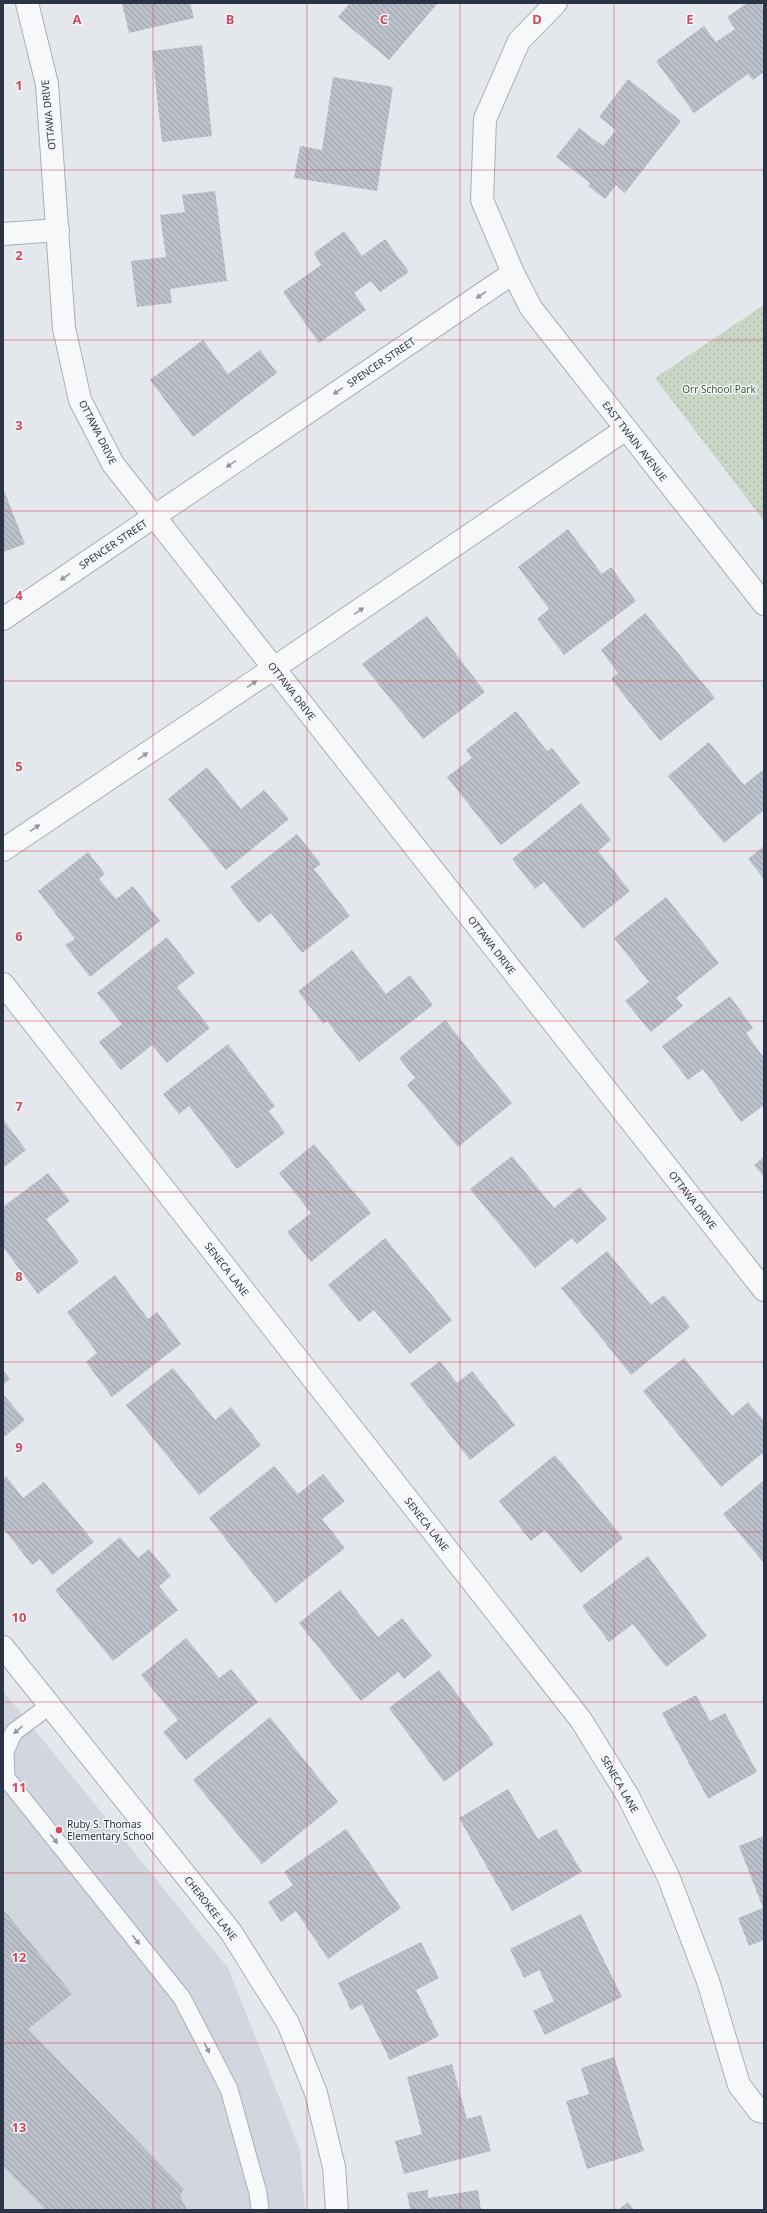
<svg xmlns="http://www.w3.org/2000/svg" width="767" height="2213" font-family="'Noto Sans',sans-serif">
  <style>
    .built { fill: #d2d6de }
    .park { fill: url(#park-dots) }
    .building { fill: url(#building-back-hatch) }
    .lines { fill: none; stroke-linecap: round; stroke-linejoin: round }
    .service-casing { stroke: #a9aeb7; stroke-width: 19 }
    .minor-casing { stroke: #a9aeb7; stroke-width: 24 }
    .tertiary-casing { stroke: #a9aeb7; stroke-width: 24 }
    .service { stroke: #f7f8fa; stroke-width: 17 }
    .minor { stroke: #f7f8fa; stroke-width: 22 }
    .tertiary { stroke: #f7f8fa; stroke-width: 22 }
    .oneway { fill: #9196a0 }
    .grid { fill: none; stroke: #d1495b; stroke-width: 1; stroke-opacity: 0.55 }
    .poi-dot { fill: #d1495b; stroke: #f4f6f9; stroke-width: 1.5 }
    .labels { text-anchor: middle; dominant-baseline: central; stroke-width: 3; stroke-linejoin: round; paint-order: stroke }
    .street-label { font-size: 10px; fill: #2b3445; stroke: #f4f6f9 }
    .park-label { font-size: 10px; fill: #3f6138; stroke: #f4f6f9 }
    .poi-label { font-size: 10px; fill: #2b3445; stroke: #f4f6f9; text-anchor: start }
    .grid-label { font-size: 13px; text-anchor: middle; font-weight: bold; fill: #d1495b; stroke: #f4f6f9; stroke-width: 3; stroke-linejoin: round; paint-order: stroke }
  </style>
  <defs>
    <pattern id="park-dots" width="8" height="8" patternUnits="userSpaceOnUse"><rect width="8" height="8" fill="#c9d6c5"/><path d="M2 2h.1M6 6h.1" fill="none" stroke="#adb8ab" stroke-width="1.8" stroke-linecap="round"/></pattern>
    <pattern id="building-back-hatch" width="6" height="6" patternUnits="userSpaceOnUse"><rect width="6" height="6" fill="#bbc0ca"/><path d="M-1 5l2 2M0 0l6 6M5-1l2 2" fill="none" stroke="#989da6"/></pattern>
  </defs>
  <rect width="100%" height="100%" fill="#e4e7ec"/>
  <path class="built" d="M 3,1691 L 228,1968 L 300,2150 L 305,2210 L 3,2210 Z"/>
  <path class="park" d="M 764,305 L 764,521 L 655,378 Z"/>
  <g class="building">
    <path d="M 122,3 L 190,3 L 194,18 L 129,33 Z"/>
    <path d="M 350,3 L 438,3 L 389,60 L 338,17 Z"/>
    <path d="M 747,3 L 760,3 L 764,8 L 764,72 L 753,80 L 748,74 L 694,113 L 656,61 L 704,26 L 716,42 L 735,29 L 727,17 Z"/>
    <path d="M 202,45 L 212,136 L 162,142 L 152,51 Z"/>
    <path d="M 333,77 L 393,87 L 377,191 L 294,178 L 300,146 L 322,150 Z"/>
    <path d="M 628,79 L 681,121 L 625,193 L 616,185 L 605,199 L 588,186 L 590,183 L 556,157 L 579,128 L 603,146 L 616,130 L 599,117 Z"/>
    <path d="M 215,191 L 227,281 L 170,289 L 172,303 L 137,307 L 131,261 L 166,257 L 160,215 L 185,212 L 182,195 Z"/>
    <path d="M 344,231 L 362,256 L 385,239 L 409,272 L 380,292 L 371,281 L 354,293 L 366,310 L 319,343 L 283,292 L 321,265 L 314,253 Z"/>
    <path d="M 203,340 L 228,374 L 260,350 L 277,373 L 193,437 L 150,380 Z"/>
    <path d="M 3,488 L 25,544 L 3,552 Z"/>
    <path d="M 568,529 L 602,574 L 611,567 L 636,601 L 564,655 L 537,619 L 549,609 L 518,567 Z"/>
    <path d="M 645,613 L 715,698 L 660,741 L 611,679 L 618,673 L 601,650 Z"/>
    <path d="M 427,616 L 485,692 L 423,739 L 362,664 Z"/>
    <path d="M 516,711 L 547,751 L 552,748 L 580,783 L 501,845 L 447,777 L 472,758 L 466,750 Z"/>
    <path d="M 709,742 L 744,785 L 764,769 L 764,810 L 724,843 L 668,776 Z"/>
    <path d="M 207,767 L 241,809 L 264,790 L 289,819 L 226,870 L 168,799 Z"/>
    <path d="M 581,803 L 611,840 L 598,851 L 630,891 L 583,929 L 544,882 L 535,889 L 512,859 Z"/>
    <path d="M 297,834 L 321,864 L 314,869 L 350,916 L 302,953 L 271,913 L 258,923 L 230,887 Z"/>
    <path d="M 764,846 L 764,879 L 748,859 Z"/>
    <path d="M 88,852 L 105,874 L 99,879 L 116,899 L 133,886 L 160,921 L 90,977 L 65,945 L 75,939 L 38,891 Z"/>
    <path d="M 666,897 L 719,963 L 676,998 L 683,1006 L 651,1032 L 625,1001 L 649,982 L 614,938 Z"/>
    <path d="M 167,937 L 195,973 L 177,987 L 210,1028 L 167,1063 L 152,1045 L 121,1070 L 99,1042 L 122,1024 L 97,993 Z"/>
    <path d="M 352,950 L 386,994 L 410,975 L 433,1005 L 359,1062 L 327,1021 L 323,1024 L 298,991 Z"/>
    <path d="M 730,996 L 753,1028 L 746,1033 L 764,1058 L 764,1105 L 741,1122 L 703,1069 L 688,1080 L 662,1046 Z"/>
    <path d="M 445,1020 L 512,1103 L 458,1147 L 407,1085 L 415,1078 L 399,1058 Z"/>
    <path d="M 228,1044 L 275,1106 L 269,1111 L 285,1133 L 237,1169 L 189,1106 L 179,1114 L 163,1094 Z"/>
    <path d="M 3,1119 L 26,1150 L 3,1168 Z"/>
    <path d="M 314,1144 L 371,1213 L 311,1262 L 287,1232 L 311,1213 L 279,1173 Z"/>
    <path d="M 512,1156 L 554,1208 L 580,1187 L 607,1219 L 577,1244 L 572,1238 L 535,1268 L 470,1189 Z"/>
    <path d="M 764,1157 L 764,1177 L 754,1165 Z"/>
    <path d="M 48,1173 L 70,1201 L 46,1219 L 79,1262 L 38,1294 L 3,1247 L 3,1207 Z"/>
    <path d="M 385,1238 L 452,1320 L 410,1354 L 374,1310 L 359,1322 L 328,1285 Z"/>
    <path d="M 607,1251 L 651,1305 L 664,1295 L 690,1327 L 631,1375 L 561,1288 Z"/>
    <path d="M 115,1275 L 148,1319 L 157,1312 L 181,1344 L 112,1397 L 86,1362 L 97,1353 L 67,1312 Z"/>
    <path d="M 684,1358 L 732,1416 L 748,1402 L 764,1421 L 764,1452 L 721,1487 L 643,1391 Z"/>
    <path d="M 440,1361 L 457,1383 L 472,1371 L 515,1425 L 470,1460 L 410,1384 Z"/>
    <path d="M 173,1368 L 215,1420 L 231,1407 L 261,1445 L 199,1495 L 126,1405 Z"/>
    <path d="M 3,1370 L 10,1379 L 3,1385 Z"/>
    <path d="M 3,1394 L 25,1420 L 3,1438 Z"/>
    <path d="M 555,1455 L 623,1538 L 581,1573 L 545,1530 L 531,1541 L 499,1501 Z"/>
    <path d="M 274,1466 L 298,1494 L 323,1474 L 345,1501 L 322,1519 L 345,1548 L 276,1603 L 209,1518 Z"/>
    <path d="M 6,1476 L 23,1498 L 44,1482 L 94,1542 L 52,1575 L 40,1559 L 32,1565 L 3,1528 L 3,1479 Z"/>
    <path d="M 764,1480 L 764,1563 L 723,1514 Z"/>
    <path d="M 120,1537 L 138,1558 L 149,1549 L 171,1576 L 159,1586 L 178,1610 L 113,1661 L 55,1590 Z"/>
    <path d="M 648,1556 L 707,1636 L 666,1667 L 633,1624 L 609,1642 L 582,1606 Z"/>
    <path d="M 340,1590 L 378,1637 L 402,1618 L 432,1656 L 404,1679 L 398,1672 L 361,1701 L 299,1623 Z"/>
    <path d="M 186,1638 L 219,1678 L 231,1669 L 258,1702 L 186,1760 L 163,1732 L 178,1720 L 141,1675 Z"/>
    <path d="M 439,1670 L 494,1744 L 444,1782 L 389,1708 Z"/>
    <path d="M 696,1695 L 710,1721 L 725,1713 L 757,1772 L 708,1799 L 662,1713 Z"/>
    <path d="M 270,1717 L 338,1802 L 262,1864 L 193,1780 Z"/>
    <path d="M 508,1789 L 538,1839 L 556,1829 L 582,1872 L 512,1911 L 459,1818 Z"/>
    <path d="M 346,1829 L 401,1908 L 328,1959 L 296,1911 L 281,1922 L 268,1902 L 293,1885 L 284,1872 Z"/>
    <path d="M 764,1836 L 764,1940 L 749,1946 L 738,1918 L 763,1908 L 739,1846 Z"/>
    <path d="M 3,1909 L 72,1994 L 28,2029 L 184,2189 L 180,2196 L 187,2210 L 46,2210 L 3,2166 Z"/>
    <path d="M 581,1914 L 622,1997 L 545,2035 L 533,2011 L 554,2001 L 539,1970 L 524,1978 L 510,1949 Z"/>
    <path d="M 421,1942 L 439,1978 L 416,1990 L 439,2036 L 390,2060 L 362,2004 L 351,2010 L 338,1983 Z"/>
    <path d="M 614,2057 L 644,2151 L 587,2169 L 566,2101 L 589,2094 L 581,2068 Z"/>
    <path d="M 452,2064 L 467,2119 L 481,2115 L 491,2151 L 404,2174 L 395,2141 L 422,2134 L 407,2077 Z"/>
    <path d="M 428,2190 L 428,2198 L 478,2190 L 481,2210 L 410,2210 L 407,2193 Z"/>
    <path d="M 628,2202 L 634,2210 L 618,2210 Z"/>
  </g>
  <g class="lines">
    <g class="service-casing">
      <path id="service" d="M 49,1706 L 14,1732 L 5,1751 L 6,1778 L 182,1998 L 229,2089 L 258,2193 L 260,2210"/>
    </g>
    <g class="minor-casing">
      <g id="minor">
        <path d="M 27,3 L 47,84 L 64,328 L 80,400 L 113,464 L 764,1290"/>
        <path d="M 3,234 L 58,230"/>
        <path d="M 3,619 L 513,273"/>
        <path d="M 3,850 L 274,668 L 626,429"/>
        <path d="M 3,984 L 581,1720 L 628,1796 L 668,1876 L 708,1981 L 739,2085 L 759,2111 L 764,2112"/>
        <path d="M 3,1647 L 231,1932 L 288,2023 L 316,2093 L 334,2167 L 337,2210"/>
      </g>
    </g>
    <g class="tertiary-casing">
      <path id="tertiary" d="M 556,3 L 519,41 L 485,119 L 482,200 L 513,273 L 531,308 L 764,604"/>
    </g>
    <use href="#service" class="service"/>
    <use href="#minor" class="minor"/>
    <use href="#tertiary" class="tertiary"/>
  </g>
  <defs><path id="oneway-solid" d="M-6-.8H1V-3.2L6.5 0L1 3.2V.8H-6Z"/></defs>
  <g class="oneway">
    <use href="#oneway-solid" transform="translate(481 295) rotate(146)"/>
    <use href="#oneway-solid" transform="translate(338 391) rotate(146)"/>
    <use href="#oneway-solid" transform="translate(231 464) rotate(146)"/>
    <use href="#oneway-solid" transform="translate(65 577) rotate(146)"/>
    <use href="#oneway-solid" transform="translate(359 611) rotate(-34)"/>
    <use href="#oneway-solid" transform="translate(252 684) rotate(-34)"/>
    <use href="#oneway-solid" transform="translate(143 756) rotate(-34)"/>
    <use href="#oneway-solid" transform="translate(35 828) rotate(-34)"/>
    <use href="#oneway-solid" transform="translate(18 1730) rotate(138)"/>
    <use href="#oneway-solid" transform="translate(54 1839) rotate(51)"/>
    <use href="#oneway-solid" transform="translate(136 1940) rotate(51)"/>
    <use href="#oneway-solid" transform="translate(207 2048) rotate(63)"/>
  </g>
  <path class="grid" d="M 153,3 L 153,2210M 307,3 L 307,2210M 460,3 L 460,2210M 614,3 L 614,2210M 3,170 L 764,170M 3,340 L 764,340M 3,511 L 764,511M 3,681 L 764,681M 3,851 L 764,851M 3,1021 L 764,1021M 3,1192 L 764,1192M 3,1362 L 764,1362M 3,1532 L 764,1532M 3,1702 L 764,1702M 3,1873 L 764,1873M 3,2043 L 764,2043"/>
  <circle class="poi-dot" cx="59" cy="1830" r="4"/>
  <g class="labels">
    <g class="street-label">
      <text transform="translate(48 115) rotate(-96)">OTTAWA DRIVE</text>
      <text transform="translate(381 362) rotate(-34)">SPENCER STREET</text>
      <text transform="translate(98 432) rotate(63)">OTTAWA DRIVE</text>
      <text transform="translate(635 441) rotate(52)">EAST TWAIN AVENUE</text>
      <text transform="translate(113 544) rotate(-34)">SPENCER STREET</text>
      <text transform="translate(292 691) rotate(52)">OTTAWA DRIVE</text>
      <text transform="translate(492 945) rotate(52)">OTTAWA DRIVE</text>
      <text transform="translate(693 1200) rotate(52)">OTTAWA DRIVE</text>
      <text transform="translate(227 1269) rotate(52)">SENECA LANE</text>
      <text transform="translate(427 1524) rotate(52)">SENECA LANE</text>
      <text transform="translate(620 1784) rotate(60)">SENECA LANE</text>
      <text transform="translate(211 1908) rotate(52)">CHEROKEE LANE</text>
    </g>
    <g class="park-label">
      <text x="719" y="389">Orr School Park</text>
    </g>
    <g class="poi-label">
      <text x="67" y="1824">Ruby S. Thomas<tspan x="67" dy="12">Elementary School</tspan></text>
    </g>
  </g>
  <g class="grid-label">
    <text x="77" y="24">A</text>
    <text x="230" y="24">B</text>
    <text x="384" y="24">C</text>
    <text x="537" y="24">D</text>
    <text x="690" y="24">E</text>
    <text x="19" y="90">1</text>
    <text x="19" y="260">2</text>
    <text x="19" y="430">3</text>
    <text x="19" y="600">4</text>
    <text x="19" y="771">5</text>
    <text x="19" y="941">6</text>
    <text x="19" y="1111">7</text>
    <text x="19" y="1281">8</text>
    <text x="19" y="1452">9</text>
    <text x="19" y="1622">10</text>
    <text x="19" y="1792">11</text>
    <text x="19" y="1962">12</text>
    <text x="19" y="2132">13</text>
  </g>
  <rect width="767" height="2213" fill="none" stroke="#2b3445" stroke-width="8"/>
</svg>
